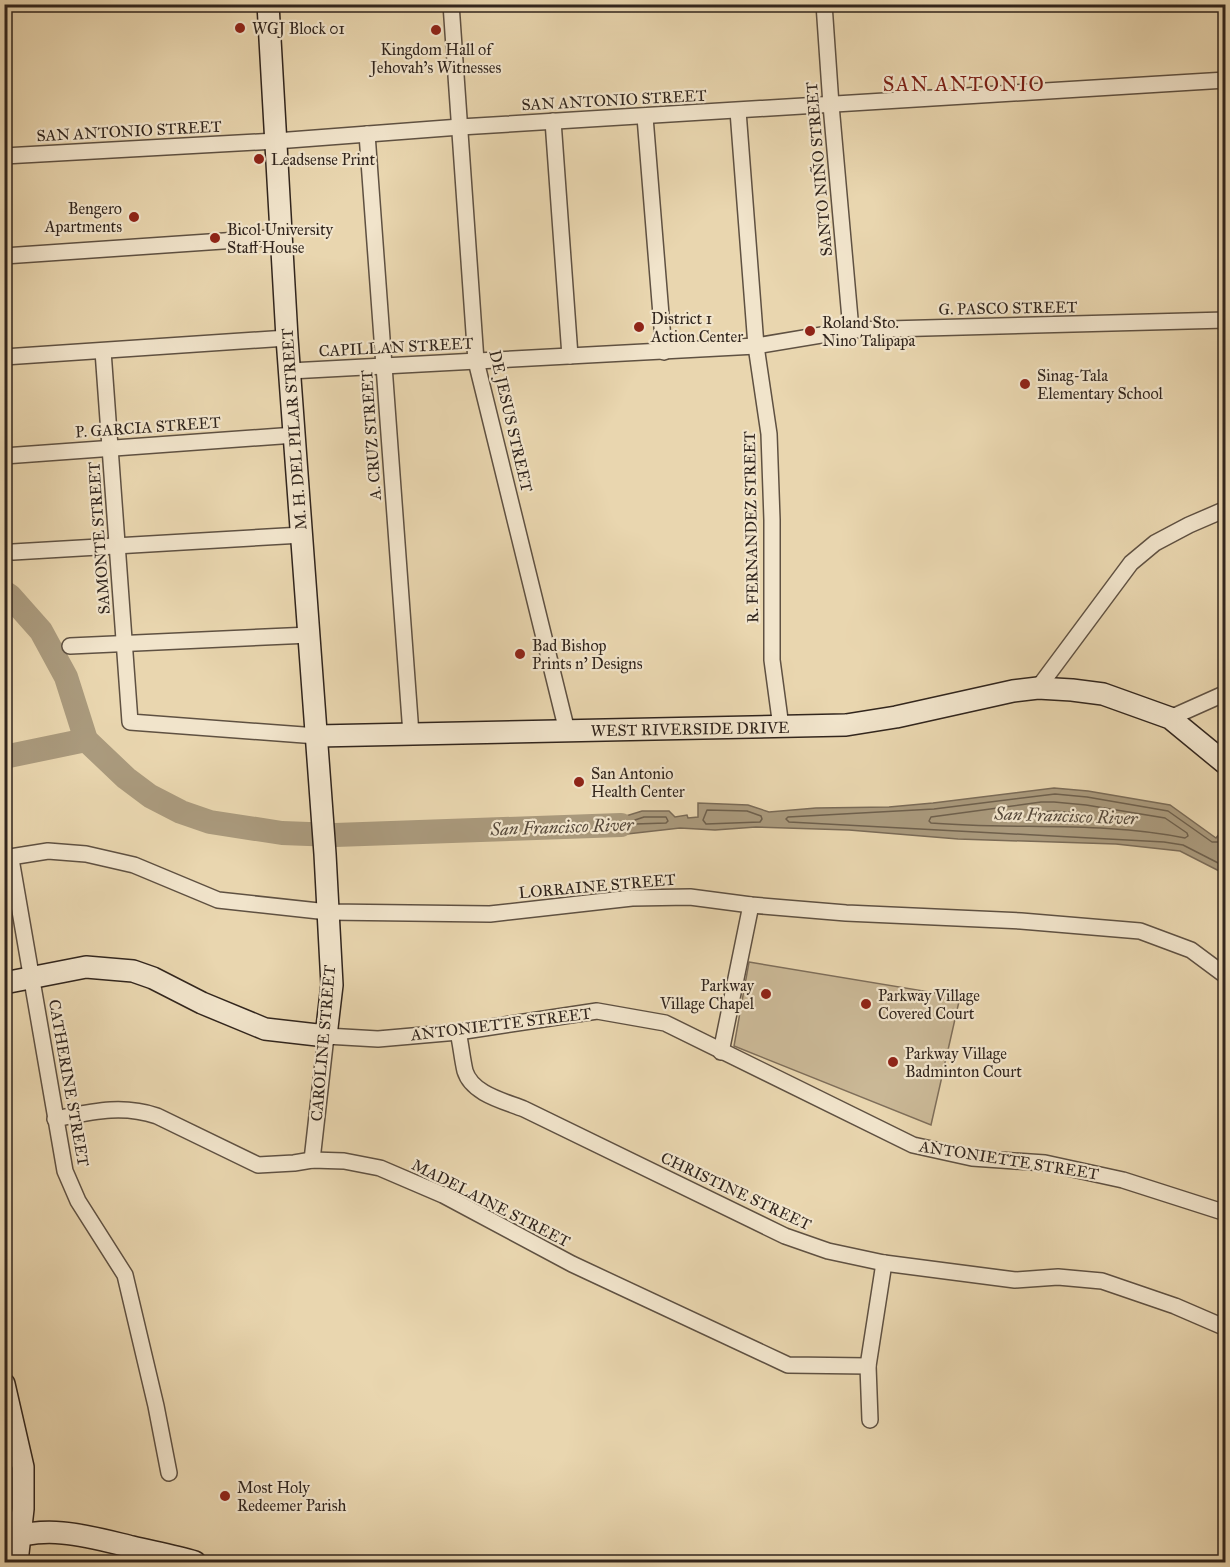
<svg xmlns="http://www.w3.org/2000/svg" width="1230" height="1567" font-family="'IM FELL Great Primer',serif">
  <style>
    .green { fill: #cab896; stroke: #7e6e5a; stroke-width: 1.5 }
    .water { fill: #aa9a7d; stroke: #7a6b57; stroke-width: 1.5 }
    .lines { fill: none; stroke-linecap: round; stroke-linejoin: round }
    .shore { stroke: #6e604d; stroke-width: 1.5 }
    .river { stroke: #aa9a7d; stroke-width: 24 }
    .street-casing { stroke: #5f5142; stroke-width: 18 }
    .secondary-casing { stroke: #31251d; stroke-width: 24 }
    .street { stroke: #f1e4cb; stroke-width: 15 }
    .secondary { stroke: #f1e4cb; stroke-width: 21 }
    .poi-dot { fill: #8f2418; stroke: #f1e4cb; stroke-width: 2 }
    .labels { text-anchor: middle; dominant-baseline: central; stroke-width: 4.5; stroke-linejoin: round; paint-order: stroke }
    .poi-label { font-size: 16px; fill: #31251d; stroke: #f1e4cb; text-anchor: start }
    .street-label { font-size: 16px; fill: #31251d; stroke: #f1e4cb }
    .water-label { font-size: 18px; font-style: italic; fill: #55483a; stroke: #f1e4cb }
    .quarter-label { font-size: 20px; letter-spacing: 1.5px; fill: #7a1f14; stroke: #f1e4cb }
  </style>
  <rect width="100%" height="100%" fill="#e9d6af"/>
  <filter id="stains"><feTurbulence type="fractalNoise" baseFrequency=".00333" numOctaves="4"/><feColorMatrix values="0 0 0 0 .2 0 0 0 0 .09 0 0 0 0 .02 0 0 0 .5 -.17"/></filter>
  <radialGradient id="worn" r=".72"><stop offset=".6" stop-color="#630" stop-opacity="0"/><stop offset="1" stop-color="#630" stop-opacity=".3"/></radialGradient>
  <path class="green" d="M 749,962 L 960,997 L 931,1125 L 734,1046 Z"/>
  <path class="water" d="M 1054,788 L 1088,791 L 1170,805 L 1216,838 L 1220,833 L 1225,838 L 1225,874 L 1180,851 L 1116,844 L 958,839 L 849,830 L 756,827 L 715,830 L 680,828 L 627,834 L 589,833 L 590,824 L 613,820 L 642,811 L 669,811 L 675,817 L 687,815 L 688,818 L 698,817 L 698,803 L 748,805 L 769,812 L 816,808 L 889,807 L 933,803 Z"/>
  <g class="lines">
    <g class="shore">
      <path d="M 1041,802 L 1054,802 L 1086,805 L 1165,818 L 1187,833 L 1188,836 L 1185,838 C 1103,821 1015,830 931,823 L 929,821 L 931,817 Z"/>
      <path d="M 707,810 L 747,811 L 761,816 L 762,819 L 760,822 L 706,824 L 703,820 Z"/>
      <path d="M 1054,811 L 1088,814 L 1090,817 L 1087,820 L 1042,818 L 1039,816 L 1041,812 Z"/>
      <path d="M 644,817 L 666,817 L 668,821 L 666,823 L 635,824 L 635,820 Z"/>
      <path d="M 1226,842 L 1212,842 L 1168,811 L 1087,797 L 1055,794 L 934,809 L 788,817 L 786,819 L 789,822 L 1164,842 L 1183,845 L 1226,867"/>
    </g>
    <g class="river">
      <path d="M 4,592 L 10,596 L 41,631 L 66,677 L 86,740 L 126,778 L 150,796 L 181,812 L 210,822 L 282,833 L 335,835 L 621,825"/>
      <path d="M 4,757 L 86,740"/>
    </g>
    <g class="street-casing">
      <g id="street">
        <path d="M 451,4 L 476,361 L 567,731"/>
        <path d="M 824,4 L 831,105 L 851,330"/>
        <path d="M 738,111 L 756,346 L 769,434 L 772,520 L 772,660 L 781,727"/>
        <path d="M 645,117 L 664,352"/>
        <path d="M 553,121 L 570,356"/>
        <path d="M 367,134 L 411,734"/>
        <path d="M 4,156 L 276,141 L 460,127 L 1226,80"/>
        <path d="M 4,256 L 282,237"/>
        <path d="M 103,351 L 130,722 L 317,736"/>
        <path d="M 4,357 L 287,338"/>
        <path d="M 290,371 L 756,346 L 851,330 L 1226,320"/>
        <path d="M 4,456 L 295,435"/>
        <path d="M 13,552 L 302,535"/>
        <path d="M 70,646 L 310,635"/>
        <path d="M 1038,688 L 1131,563 L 1155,543 L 1189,525 L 1226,509"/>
        <path d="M 1170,718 L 1226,693"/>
        <path d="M 4,858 L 48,851 L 86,854 L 134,865 L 218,900 L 328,912 L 490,914 L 632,898 L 690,897 L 751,905 L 846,913 L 1021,921 L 1140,931 L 1191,950 L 1226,976"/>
        <path d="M 11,859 L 65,1171 L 78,1201 L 125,1275 L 156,1406 L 169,1473"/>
        <path d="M 458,1032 C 461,1045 462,1058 465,1071 C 472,1094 504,1101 524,1109 L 785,1236 L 828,1251 L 884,1263 L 1015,1280 L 1058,1277 L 1102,1281 L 1175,1306 L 1226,1328"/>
        <path d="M 721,1052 L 751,905"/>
        <path d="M 55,1119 C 91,1112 121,1104 157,1116 L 258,1165 L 294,1163 L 312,1160 L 344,1161 L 380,1168 L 443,1195 L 572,1264 L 788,1365 L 868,1366"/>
        <path d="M 312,1160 L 326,1036 L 378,1039 L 458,1032 L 597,1011 L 665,1023 L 913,1145 L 972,1158 L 1045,1163 L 1123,1180 L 1226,1213"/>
        <path d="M 870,1420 L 868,1366 L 884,1263"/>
      </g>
    </g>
    <g class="secondary-casing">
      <g id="secondary">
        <path d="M 317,736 L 846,725 L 896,717 L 1013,691 L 1038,688 L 1072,690 L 1103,694 L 1170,718 L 1226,764"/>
        <path d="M 4,983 L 86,967 L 133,971 L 153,978 L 202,1003 L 265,1029 L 326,1036 L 332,985 L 325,854 L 287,338 L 268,4"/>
        <path d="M 4,1384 L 23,1467 L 23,1509 L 17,1562"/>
        <path d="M 4,1541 C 46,1523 91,1537 132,1547 C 153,1552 175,1556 195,1562"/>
      </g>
    </g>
    <use href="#street" class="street"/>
    <use href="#secondary" class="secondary"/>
  </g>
  <g class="poi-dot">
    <circle cx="240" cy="28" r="6"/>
    <circle cx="436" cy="30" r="6"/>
    <circle cx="259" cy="159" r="6"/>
    <circle cx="134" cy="217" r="6"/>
    <circle cx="215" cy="238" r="6"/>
    <circle cx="639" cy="327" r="6"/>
    <circle cx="810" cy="331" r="6"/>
    <circle cx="1025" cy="384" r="6"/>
    <circle cx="520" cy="654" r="6"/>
    <circle cx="579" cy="782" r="6"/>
    <circle cx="766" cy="994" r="6"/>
    <circle cx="866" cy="1004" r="6"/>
    <circle cx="893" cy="1062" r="6"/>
    <circle cx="225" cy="1496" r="6"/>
  </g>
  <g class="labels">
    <g class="poi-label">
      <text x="252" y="28">WGJ Block 01</text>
      <text x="436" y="49" text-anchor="middle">Kingdom Hall of<tspan x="436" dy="18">Jehovah's Witnesses</tspan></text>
      <text x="271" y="159">Leadsense Print</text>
      <text x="122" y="208" text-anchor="end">Bengero<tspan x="122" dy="18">Apartments</tspan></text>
      <text x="227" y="229">Bicol University<tspan x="227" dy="18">Staff House</tspan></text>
      <text x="651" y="318">District 1<tspan x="651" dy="18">Action Center</tspan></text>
      <text x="822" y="322">Roland Sto.<tspan x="822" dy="18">Nino Talipapa</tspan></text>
      <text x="1037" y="375">Sinag-Tala<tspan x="1037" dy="18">Elementary School</tspan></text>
      <text x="532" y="645">Bad Bishop<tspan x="532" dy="18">Prints n' Designs</tspan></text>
      <text x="591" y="773">San Antonio<tspan x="591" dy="18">Health Center</tspan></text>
      <text x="754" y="985" text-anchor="end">Parkway<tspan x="754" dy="18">Village Chapel</tspan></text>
      <text x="878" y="995">Parkway Village<tspan x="878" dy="18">Covered Court</tspan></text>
      <text x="905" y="1053">Parkway Village<tspan x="905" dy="18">Badminton Court</tspan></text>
      <text x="237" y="1487">Most Holy<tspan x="237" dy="18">Redeemer Parish</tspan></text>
    </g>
    <g class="street-label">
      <text transform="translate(614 100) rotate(-3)">SAN ANTONIO STREET</text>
      <text transform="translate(129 131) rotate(-3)">SAN ANTONIO STREET</text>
      <text transform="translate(819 169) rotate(-95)">SANTO NIÑO STREET</text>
      <text transform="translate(1008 308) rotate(-1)">G. PASCO STREET</text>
      <text transform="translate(396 347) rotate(-3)">CAPILLAN STREET</text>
      <text transform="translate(511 421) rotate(77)">DE JESUS STREET</text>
      <text transform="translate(148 427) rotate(-4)">P. GARCIA STREET</text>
      <text transform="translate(294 429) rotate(-94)">M. H. DEL PILAR STREET</text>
      <text transform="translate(371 435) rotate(-94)">A. CRUZ STREET</text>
      <text transform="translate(751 527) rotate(-91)">R. FERNANDEZ STREET</text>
      <text transform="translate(99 538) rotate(-94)">SAMONTE STREET</text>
      <text transform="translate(690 729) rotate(-1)">WEST RIVERSIDE DRIVE</text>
      <text transform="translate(597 886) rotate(-5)">LORRAINE STREET</text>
      <text transform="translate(501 1024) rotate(-7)">ANTONIETTE STREET</text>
      <text transform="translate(323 1043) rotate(-85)">CAROLINE STREET</text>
      <text transform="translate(69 1083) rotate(80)">CATHERINE STREET</text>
      <text transform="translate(1009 1160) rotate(9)">ANTONIETTE STREET</text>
      <text transform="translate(736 1191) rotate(25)">CHRISTINE STREET</text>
      <text transform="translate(491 1203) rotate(27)">MADELAINE STREET</text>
    </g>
    <g class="water-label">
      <text transform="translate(1066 816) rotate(2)">San Francisco River</text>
      <text transform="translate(562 827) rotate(-2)">San Francisco River</text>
    </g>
    <g class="quarter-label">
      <text x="964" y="84">SAN ANTONIO</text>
    </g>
  </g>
  <rect width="1230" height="1567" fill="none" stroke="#e9d6af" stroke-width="24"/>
  <rect x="6" y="6" width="1218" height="1555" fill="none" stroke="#31251d" stroke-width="3"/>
  <rect x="12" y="12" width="1206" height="1543" fill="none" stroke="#31251d" stroke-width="1.5"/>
  <rect width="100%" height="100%" filter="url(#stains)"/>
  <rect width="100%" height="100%" fill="url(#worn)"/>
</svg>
